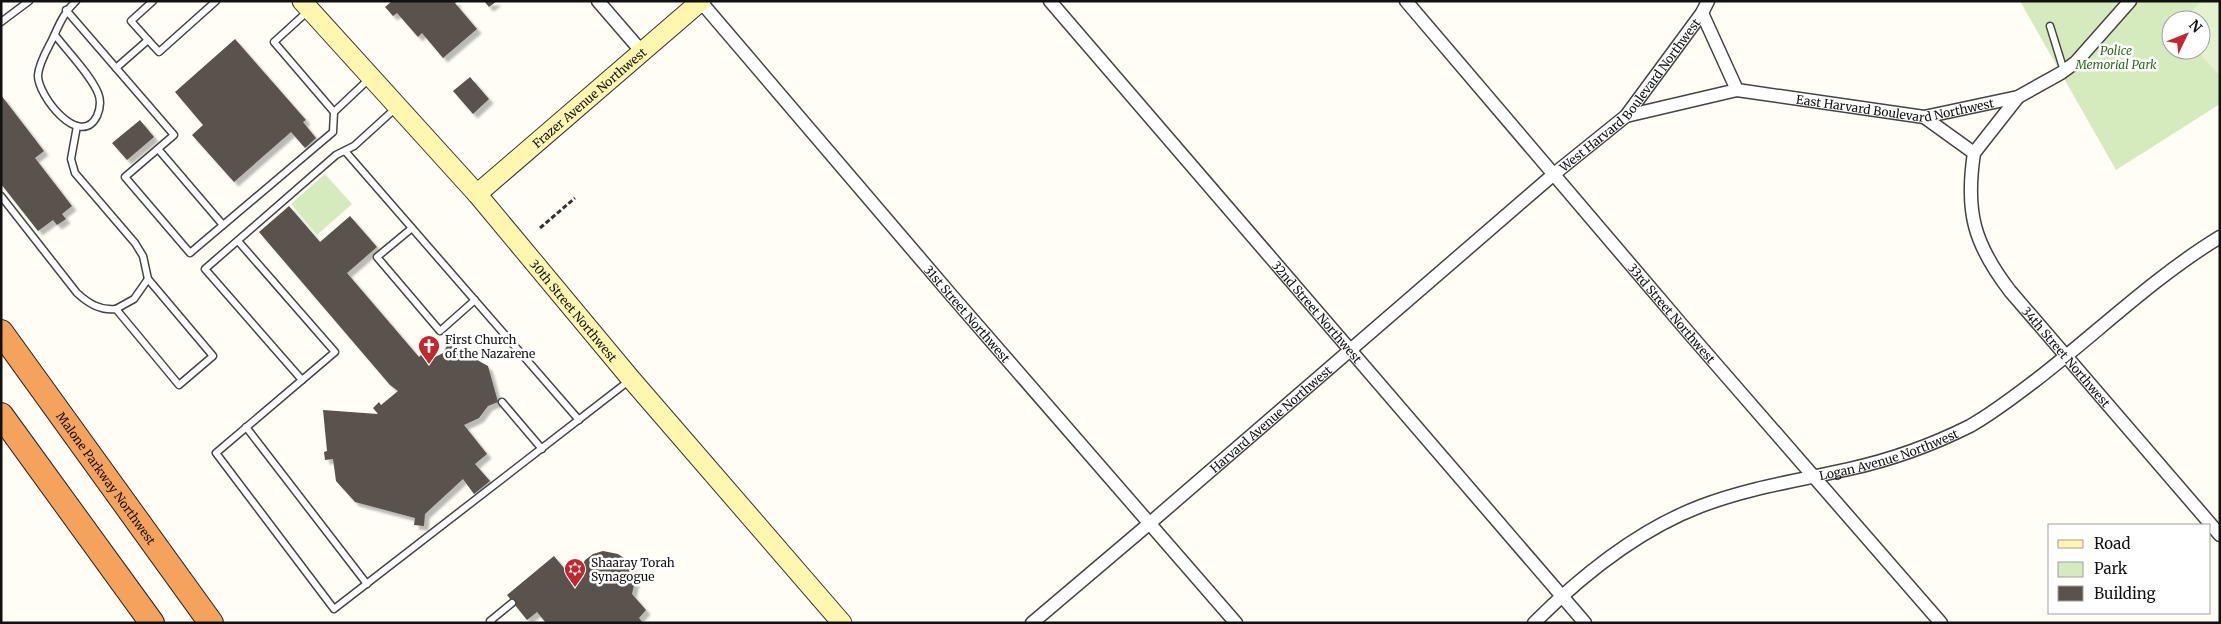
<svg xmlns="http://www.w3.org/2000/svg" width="2221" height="624" font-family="Merriweather,serif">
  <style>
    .green { fill: #d5ebbd; fill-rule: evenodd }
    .pitch { fill: #e6f2cf }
    .building { fill: #5a524d; filter: url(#shadow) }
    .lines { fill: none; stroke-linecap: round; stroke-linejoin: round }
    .lane-casing { stroke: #444; stroke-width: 9 }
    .street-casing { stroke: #444; stroke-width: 15 }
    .secondary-casing { stroke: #333; stroke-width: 21 }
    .highway-casing { stroke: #222; stroke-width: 26 }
    .path { stroke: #333; stroke-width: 3; stroke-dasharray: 5 2.5; stroke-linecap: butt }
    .lane { stroke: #fff; stroke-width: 6 }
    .street { stroke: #fff; stroke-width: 12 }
    .secondary { stroke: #fff6b0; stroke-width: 19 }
    .highway { stroke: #f5a25d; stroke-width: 24 }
    .labels { text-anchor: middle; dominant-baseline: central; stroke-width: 5; stroke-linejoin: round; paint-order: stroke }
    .park-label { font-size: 12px; font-style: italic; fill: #2f6b1f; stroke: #fff }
    .street-label { font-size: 12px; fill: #111; stroke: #fff }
    .poi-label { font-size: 12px; fill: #111; stroke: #fff; text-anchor: start }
  </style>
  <defs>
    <filter id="shadow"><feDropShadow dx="4.5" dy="4.5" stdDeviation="1" flood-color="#0004"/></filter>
  </defs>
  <rect width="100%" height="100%" fill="#fffdf5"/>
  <g class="green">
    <path d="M 2020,1 L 2220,1 L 2220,104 L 2116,170 ZM 2171,20 L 2201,20 L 2201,50 L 2171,50 Z"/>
    <path d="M 325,174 L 352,204 L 317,235 L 291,204 Z"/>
  </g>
  <path class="pitch" d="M 2202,1 L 2220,1 L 2220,76 L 2196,50 L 2201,50 L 2201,20 L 2182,20 Z"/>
  <g class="building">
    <path d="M 392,1 L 458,1 L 455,3 L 477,29 L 443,58 L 422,33 L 418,37 L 397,13 L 393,16 L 385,7 Z"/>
    <path d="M 484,1 L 497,1 L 489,7 Z"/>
    <path d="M 235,39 L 306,120 L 303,122 L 316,138 L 305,148 L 291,132 L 234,182 L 192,135 L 203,125 L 175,92 Z"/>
    <path d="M 470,77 L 489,99 L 473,114 L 453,91 Z"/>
    <path d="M 1,95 L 44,151 L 35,158 L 72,206 L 62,214 L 66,219 L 57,225 L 53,220 L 38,231 L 1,184 Z"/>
    <path d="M 140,120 L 154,137 L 127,160 L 112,143 Z"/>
    <path d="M 289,206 L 320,242 L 350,216 L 377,247 L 347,273 L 419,357 L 421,355 L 428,364 L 431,359 L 443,353 L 448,344 L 488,366 L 498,402 L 488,406 L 479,418 L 464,425 L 487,454 L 475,464 L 490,481 L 474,494 L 463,479 L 425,514 L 424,526 L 414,525 L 415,518 L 355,502 L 336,481 L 333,459 L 325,460 L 324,452 L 327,451 L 323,410 L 378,414 L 373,408 L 379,402 L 381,405 L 398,391 L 390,385 L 259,232 Z"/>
    <path d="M 603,551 L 618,554 L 627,560 L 633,568 L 635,581 L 632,594 L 646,610 L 639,618 L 643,623 L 546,623 L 537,612 L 527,620 L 507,595 L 554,556 L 573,579 L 579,574 L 585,560 L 593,554 Z"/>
  </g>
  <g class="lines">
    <g class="lane-casing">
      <g id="lane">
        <path d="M 66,10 L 174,135 L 125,177 L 190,253 L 333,132 L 334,112 L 274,42 L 307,12"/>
        <path d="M 1,22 L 29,1"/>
        <path d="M 2050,26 L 2064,71"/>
        <path d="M 55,35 C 68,52 90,74 98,93 C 101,100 100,109 97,116 C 80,150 37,95 38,75 C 39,63 47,50 52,40 C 59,25 64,12 76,1"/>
        <path d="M 148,40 L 131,21 L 153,1"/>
        <path d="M 116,68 L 148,40 L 159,52 L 216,1"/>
        <path d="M 397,107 L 354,146 L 336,155 L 205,269 L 302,380 L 216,453 L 334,609 L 630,380"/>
        <path d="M 334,112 L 369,79"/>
        <path d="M 158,149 L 223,225"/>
        <path d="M 345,151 L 579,420"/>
        <path d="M 1,196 L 77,293 C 88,303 100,311 116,309 L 179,385 L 213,356 L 148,279 L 143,256 L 135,243 L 75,173 L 71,159 L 77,126"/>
        <path d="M 412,228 L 377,257 L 440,331 L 475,300"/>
        <path d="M 238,241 L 335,352 L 302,380"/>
        <path d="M 116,309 L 134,299 L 148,279"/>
        <path d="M 502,402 L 542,449"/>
        <path d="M 246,427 L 367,584"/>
        <path d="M 492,623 L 490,621 L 512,603"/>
      </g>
    </g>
    <g class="street-casing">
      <g id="street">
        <path d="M 598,1 L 642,52"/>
        <path id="s1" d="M 1050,1 L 1585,623"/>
        <path id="s2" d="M 1406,1 L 1688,332 L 1941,623"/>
        <path id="s3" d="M 701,2 L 952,296 L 1236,623"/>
        <path d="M 1702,13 L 1737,90"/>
        <path id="s4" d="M 1626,116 L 1737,90 L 1924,117 L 2018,97 L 2061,73 L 2076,62 L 2130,1"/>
        <path id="s5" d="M 1924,117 L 1974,153 C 1965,212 1974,244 2010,291 L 2220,535"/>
        <path d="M 1974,153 L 2018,97"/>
        <path id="s6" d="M 1032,623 L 1150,523 L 1554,174 L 1626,116 L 1702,13 L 1708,1"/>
        <path id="s7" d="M 1534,623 C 1582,575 1638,530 1701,506 C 1748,488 1800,480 1849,469 C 1890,460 1932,445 1970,426 C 1993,413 2015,396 2036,380 C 2097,333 2154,277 2220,237"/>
      </g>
    </g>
    <g class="secondary-casing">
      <g id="secondary">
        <path id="s8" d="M 302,1 L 477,194 L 631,379 L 842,623"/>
        <path id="s9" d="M 477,194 L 701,1"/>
      </g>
    </g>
    <g class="highway-casing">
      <g id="highway">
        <path id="s10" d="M 1,332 L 211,623"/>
        <path d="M 1,415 L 152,623"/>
      </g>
    </g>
    <path class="path" d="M 540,228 L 575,198"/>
    <use href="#lane" class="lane"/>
    <use href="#street" class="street"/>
    <use href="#secondary" class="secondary"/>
    <use href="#highway" class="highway"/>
  </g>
  <defs>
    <g id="church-pin" transform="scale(1.125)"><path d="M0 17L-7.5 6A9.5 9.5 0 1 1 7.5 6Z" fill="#c4262e" stroke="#fff"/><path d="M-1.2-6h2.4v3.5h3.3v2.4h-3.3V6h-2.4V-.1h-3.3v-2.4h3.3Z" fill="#fff"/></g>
    <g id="synagogue-pin" transform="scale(1.125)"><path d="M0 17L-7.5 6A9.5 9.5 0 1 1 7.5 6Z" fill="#c4262e" stroke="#fff"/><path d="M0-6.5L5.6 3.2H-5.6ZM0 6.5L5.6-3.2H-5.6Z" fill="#fff"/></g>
  </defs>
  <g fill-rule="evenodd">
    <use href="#church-pin" x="429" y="346"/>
    <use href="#synagogue-pin" x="575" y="569"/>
  </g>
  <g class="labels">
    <g class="park-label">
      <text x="2116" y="50">Police<tspan x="2116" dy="14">Memorial Park</tspan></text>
    </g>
    <g class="street-label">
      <text stroke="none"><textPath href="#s6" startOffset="799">West Harvard Boulevard Northwest</textPath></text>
      <text stroke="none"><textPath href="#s9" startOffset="148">Frazer Avenue Northwest</textPath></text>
      <text stroke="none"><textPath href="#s4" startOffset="274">East Harvard Boulevard Northwest</textPath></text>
      <text stroke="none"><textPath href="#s8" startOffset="412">30th Street Northwest</textPath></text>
      <text stroke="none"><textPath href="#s1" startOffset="410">32nd Street Northwest</textPath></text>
      <text stroke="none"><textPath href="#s3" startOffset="410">31st Street Northwest</textPath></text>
      <text stroke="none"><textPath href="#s2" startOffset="410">33rd Street Northwest</textPath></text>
      <text stroke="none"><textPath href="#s5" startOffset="296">34th Street Northwest</textPath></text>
      <text stroke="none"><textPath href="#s6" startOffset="314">Harvard Avenue Northwest</textPath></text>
      <text stroke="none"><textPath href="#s7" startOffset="400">Logan Avenue Northwest</textPath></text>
      <text stroke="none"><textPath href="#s10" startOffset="180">Malone Parkway Northwest</textPath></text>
    </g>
    <g class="poi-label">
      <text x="445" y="339">First Church<tspan x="445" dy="14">of the Nazarene</tspan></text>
      <text x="591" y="562">Shaaray Torah<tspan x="591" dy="14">Synagogue</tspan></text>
    </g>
  </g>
  <rect width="2221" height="624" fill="none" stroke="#111111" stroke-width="5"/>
  <rect x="2048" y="524" width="162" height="90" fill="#ffffff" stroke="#a0a0a0"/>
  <rect x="2058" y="540" width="25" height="8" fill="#fff6b0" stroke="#a0a0a0"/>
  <text x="2094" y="549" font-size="15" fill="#111111">Road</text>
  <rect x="2058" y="562" width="25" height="15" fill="#d5ebbd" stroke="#a0a0a0"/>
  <text x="2094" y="574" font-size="15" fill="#111111">Park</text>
  <rect x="2058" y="586" width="25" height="15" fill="#5a524d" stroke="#a0a0a0"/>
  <text x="2094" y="599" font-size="15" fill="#111111">Building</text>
  <g transform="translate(2186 35) rotate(47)"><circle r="24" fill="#ffffff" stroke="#a0a0a0"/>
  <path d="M0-4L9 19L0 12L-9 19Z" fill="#c4262e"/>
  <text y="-8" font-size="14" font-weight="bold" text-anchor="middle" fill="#111111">N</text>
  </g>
</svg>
